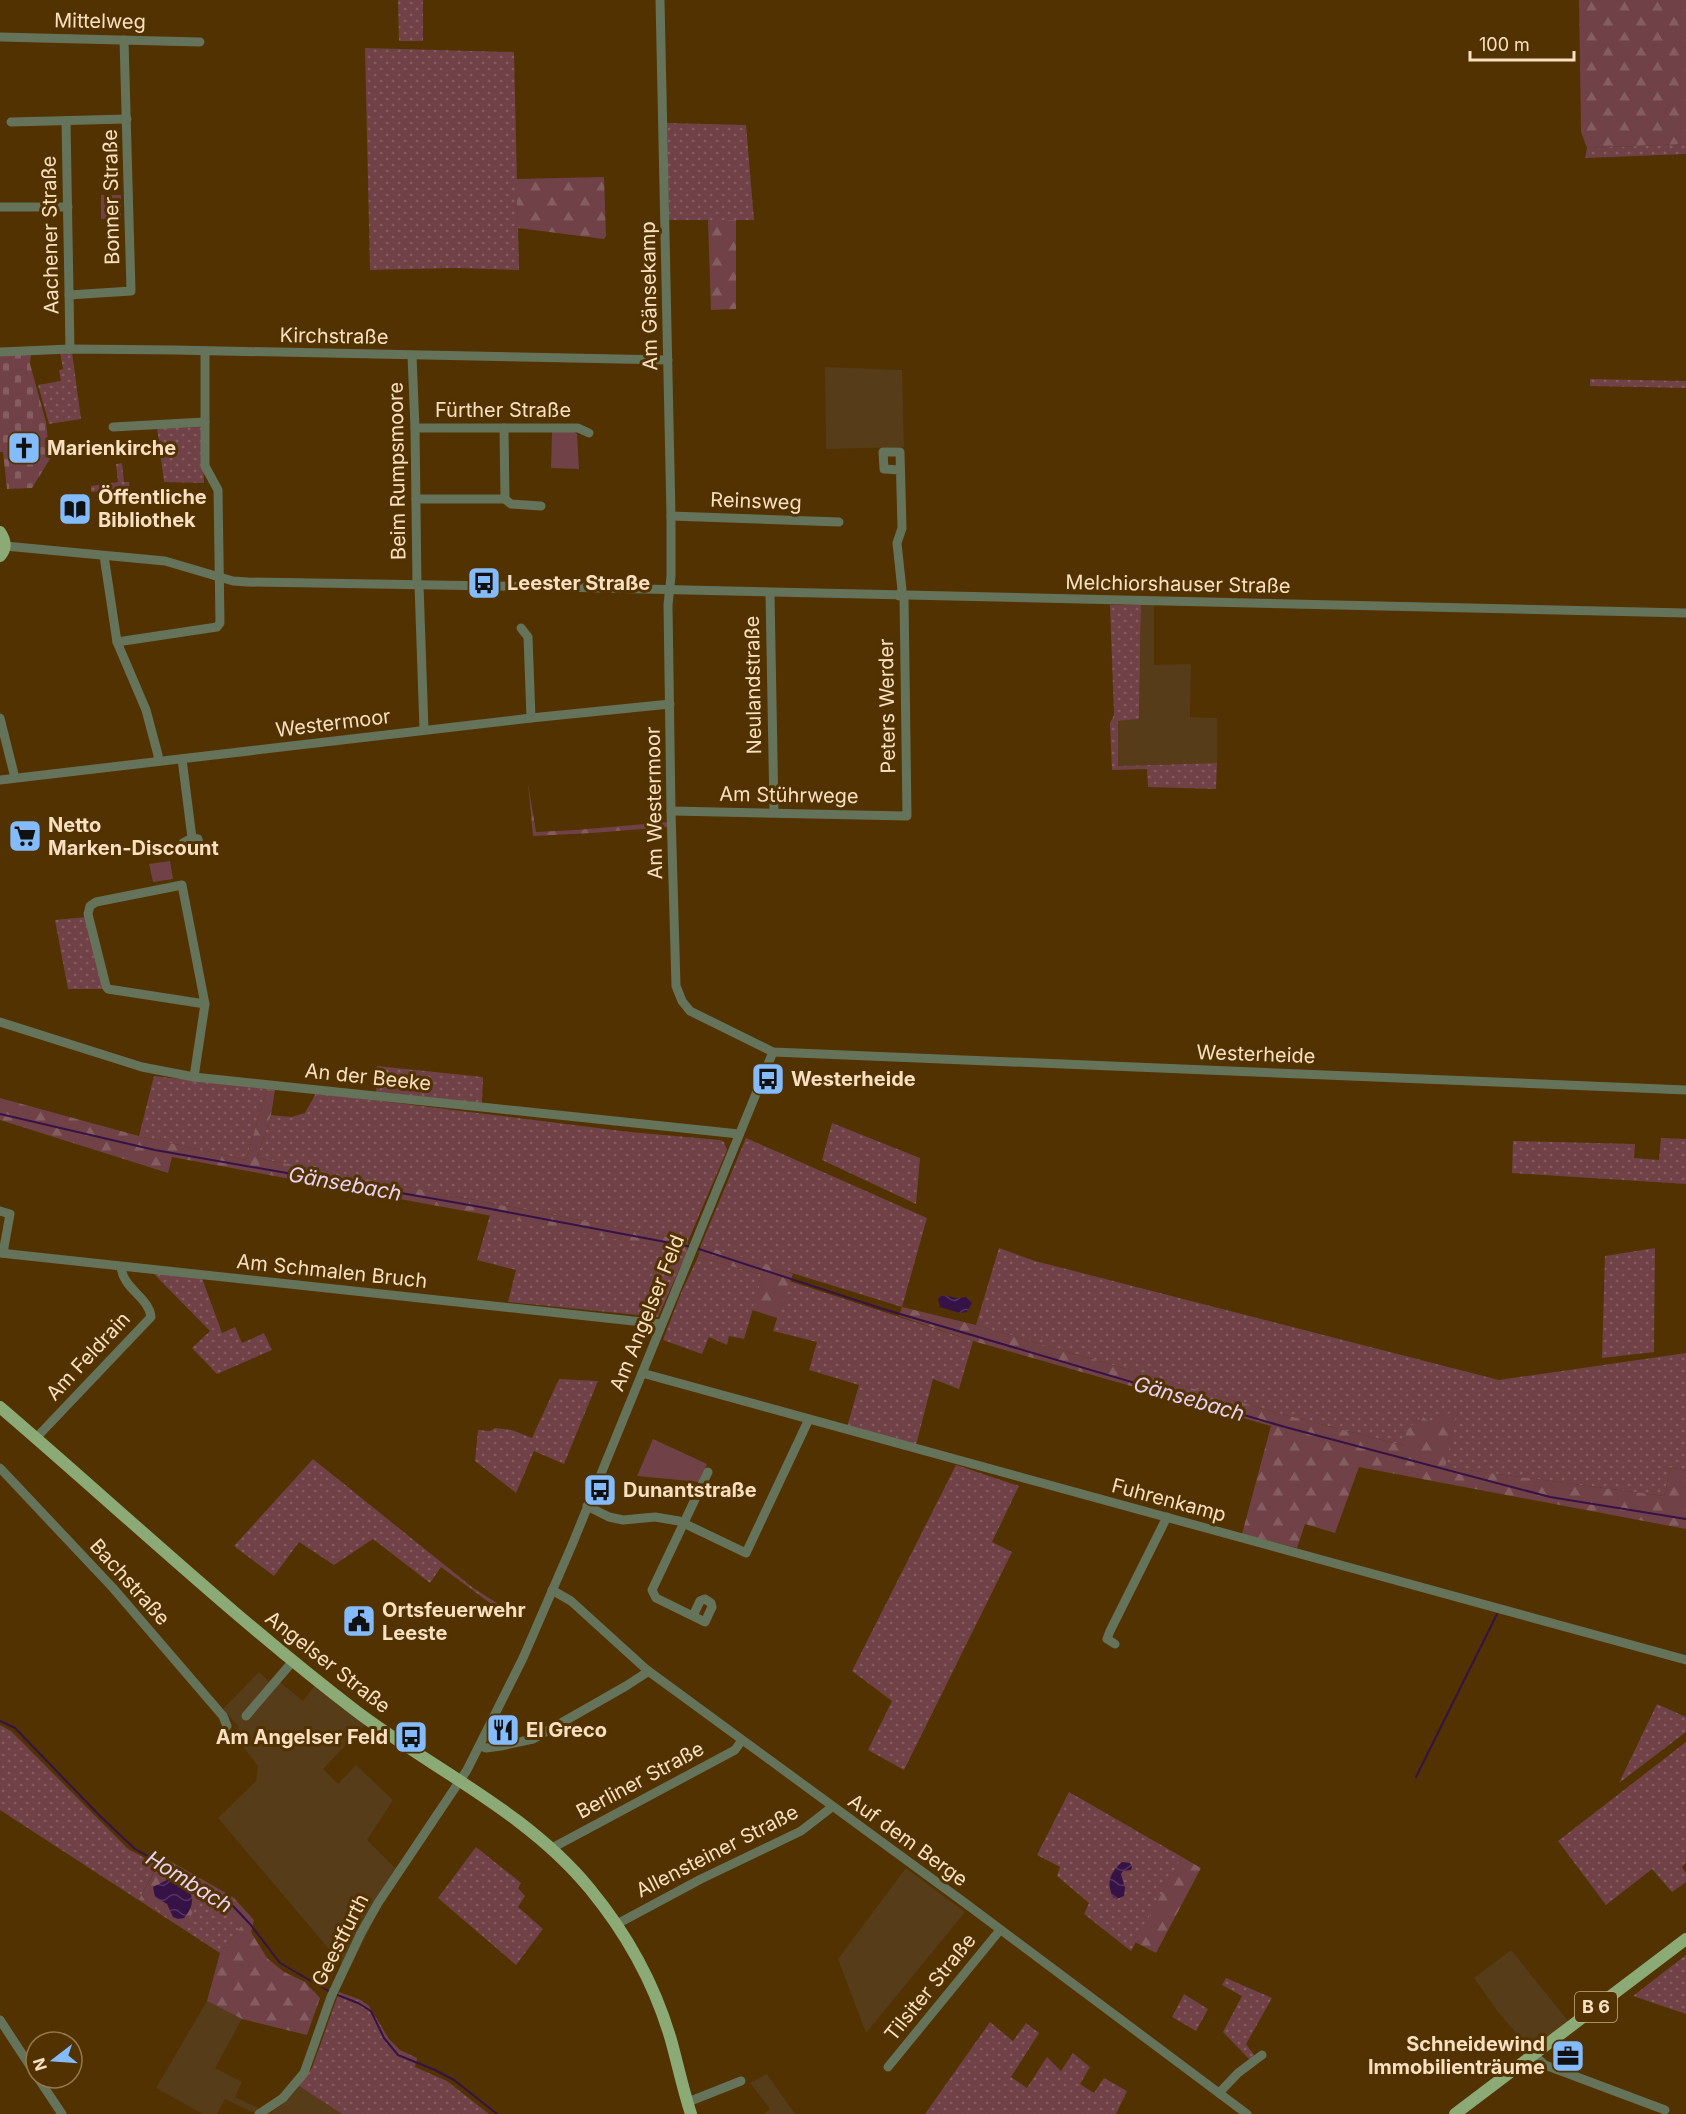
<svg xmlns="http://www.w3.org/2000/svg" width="1686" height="2114" font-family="Inter,sans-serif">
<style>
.built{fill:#563c18}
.grass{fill:url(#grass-dots)}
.forest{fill:url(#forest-firs)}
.cemetery{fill:url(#cemetery-stones)}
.park{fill:#704247}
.water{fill:url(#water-waves)}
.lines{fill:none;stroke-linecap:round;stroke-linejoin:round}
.stream{stroke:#361247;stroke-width:2}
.minor{stroke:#647359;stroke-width:9}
.major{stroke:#8baa76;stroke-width:12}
.labels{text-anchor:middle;stroke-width:6;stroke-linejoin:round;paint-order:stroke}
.shield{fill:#513200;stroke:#c7ac88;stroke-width:1.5}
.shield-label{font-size:18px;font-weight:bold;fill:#f9e0c3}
.street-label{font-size:20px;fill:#f9e0c3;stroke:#513200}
.poi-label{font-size:20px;font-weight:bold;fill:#f9e0c3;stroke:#513200;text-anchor:start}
.water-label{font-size:21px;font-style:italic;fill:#e8d2f5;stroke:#513200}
</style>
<defs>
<pattern id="grass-dots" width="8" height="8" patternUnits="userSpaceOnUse" patternTransform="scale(1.5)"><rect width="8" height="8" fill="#704247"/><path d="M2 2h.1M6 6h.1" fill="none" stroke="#855d60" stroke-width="1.8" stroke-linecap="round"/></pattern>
<pattern id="forest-firs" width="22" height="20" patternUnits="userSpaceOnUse" patternTransform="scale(1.5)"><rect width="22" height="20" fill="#704247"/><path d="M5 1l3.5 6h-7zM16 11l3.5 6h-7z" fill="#855d60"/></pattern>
<pattern id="cemetery-stones" width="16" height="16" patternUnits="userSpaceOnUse" patternTransform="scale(1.5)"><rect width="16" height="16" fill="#704247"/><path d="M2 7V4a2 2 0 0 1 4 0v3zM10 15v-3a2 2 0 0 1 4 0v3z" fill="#855d60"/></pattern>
<pattern id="water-waves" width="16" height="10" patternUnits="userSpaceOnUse" patternTransform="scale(1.5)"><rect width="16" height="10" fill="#361247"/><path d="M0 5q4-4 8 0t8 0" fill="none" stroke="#543460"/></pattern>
</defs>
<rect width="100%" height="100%" fill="#513200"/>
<g class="built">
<polygon points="825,367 902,370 904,447 826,449"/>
<polygon points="1141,605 1154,605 1154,665 1191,664 1190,717 1217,718 1217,763 1118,766 1118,721 1139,719"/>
<polygon points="259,1672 273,1685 277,1680 303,1701 315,1685 365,1725 323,1769 338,1784 356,1765 393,1800 367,1840 394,1867 405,1870 380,1908 350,1968 339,1961 218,1818 256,1781 258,1766 233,1734 239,1727 223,1709"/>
<polygon points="906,1868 965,1912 866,2033 838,1959"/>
<polygon points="1511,1950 1569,2022 1530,2049 1498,2012 1474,1978"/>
<polygon points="207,2001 242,2019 215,2068 242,2082 235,2097 260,2109 254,2113 225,2099 217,2114 203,2114 156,2088"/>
<polygon points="767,2074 795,2114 764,2114 770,2109 750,2083"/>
<polygon points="299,2086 342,2114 269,2114 288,2100"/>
</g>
<g class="grass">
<polygon points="398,0 423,0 423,41 399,41"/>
<polygon points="365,48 514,52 519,270 456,268 370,270"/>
<polygon points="667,123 746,125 754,220 669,220"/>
<polygon points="1686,144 1686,154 1585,158 1587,148"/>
<polygon points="60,352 72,352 81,419 49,424 38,385 61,381 59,370 63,369"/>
<polygon points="1590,379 1686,381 1686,388 1590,386"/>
<polygon points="202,427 204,483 164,482 157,428"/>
<polygon points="122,463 124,482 129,482 130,489 91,492 91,486 118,482 116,464"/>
<polygon points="1110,605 1141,605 1139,719 1118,721 1118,766 1217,763 1216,789 1148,787 1147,769 1112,770 1110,723 1114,715"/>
<polygon points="86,917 103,989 68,989 55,920"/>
<polygon points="377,1066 483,1077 482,1103 376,1093"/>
<polygon points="154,1076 267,1089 246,1160 139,1136"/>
<polygon points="316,1093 630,1132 720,1140 724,1142 727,1150 688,1241 257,1158 271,1115 291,1117 305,1113"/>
<polygon points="832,1123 920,1158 916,1204 822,1160"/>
<polygon points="746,1138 927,1218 902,1307 701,1245"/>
<polygon points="1661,1138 1686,1139 1686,1184 1512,1173 1513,1141 1635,1144 1634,1158 1659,1160"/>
<polygon points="490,1215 687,1252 658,1317 508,1302 516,1270 477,1260"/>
<polygon points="999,1248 1035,1261 1499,1380 1686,1353 1686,1471 1671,1467 1664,1496 1444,1467 1458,1411 1434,1426 1422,1417 1405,1446 1274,1412 976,1325"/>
<polygon points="1655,1248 1654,1352 1602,1358 1605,1256"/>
<polygon points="698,1257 763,1275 744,1339 729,1336 727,1345 709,1337 702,1354 663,1340 681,1293"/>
<polygon points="153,1273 202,1278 222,1333 235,1327 242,1343 264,1333 272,1350 217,1374 192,1348 210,1331"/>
<polygon points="789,1281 973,1341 959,1389 933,1379 916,1445 847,1427 859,1385 809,1370 817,1342 773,1331"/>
<polygon points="559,1379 598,1381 564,1464 534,1451 516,1493 475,1461 478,1430 490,1431 495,1428 512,1430 532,1438"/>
<polygon points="313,1459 472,1587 506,1609 501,1611 441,1567 430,1583 373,1539 334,1565 299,1542 274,1576 234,1546"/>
<polygon points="956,1465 1019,1486 992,1542 1012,1552 904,1770 868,1750 892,1701 852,1671"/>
<polygon points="1657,1704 1686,1717 1686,1732 1619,1783"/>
<polygon points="0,1725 11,1731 128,1849 158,1865 139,1899 203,1895 240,1920 243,1924 220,1953 0,1810"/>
<polygon points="1686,1742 1686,1863 1682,1867 1686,1873 1686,1882 1672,1892 1652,1869 1606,1905 1558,1841"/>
<polygon points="1069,1792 1182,1857 1131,1951 1084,1914 1089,1903 1057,1876 1060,1867 1037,1855"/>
<polygon points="476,1847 521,1883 518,1888 525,1896 518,1907 543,1929 516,1965 438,1898"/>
<polygon points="1686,1955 1686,2014 1633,1996"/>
<polygon points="1226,1978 1272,1998 1246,2044 1255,2056 1250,2060 1223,2032 1242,1996 1222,1985"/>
<polygon points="339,1992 361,2000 369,2006 389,2039 400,2050 417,2058 415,2067 447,2081 489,2114 342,2114 299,2086 312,2068"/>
<polygon points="1184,1994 1208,2009 1196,2031 1172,2017"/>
<polygon points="990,2022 1013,2041 1026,2023 1039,2033 1011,2077 1027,2088 1047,2057 1061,2071 1073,2053 1090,2067 1080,2084 1094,2093 1104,2078 1127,2091 1116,2114 925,2114"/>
</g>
<g class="forest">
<polygon points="1579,0 1686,0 1686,144 1587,148 1581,132"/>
<polygon points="604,177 606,236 604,239 518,228 516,179"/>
<polygon points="708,220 736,220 736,309 711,310"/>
<polygon points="528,783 536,832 576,830 668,822 667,827 592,833 533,836"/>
<polygon points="267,1089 275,1090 271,1115 257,1158 688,1241 687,1252 172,1157 168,1173 0,1120 0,1098 139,1136 246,1160"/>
<polygon points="701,1245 766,1264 793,1274 777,1318 752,1310 763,1275 698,1257"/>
<polygon points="902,1307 976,1325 1274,1412 1405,1446 1406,1431 1422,1416 1434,1426 1438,1418 1458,1410 1445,1467 1664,1496 1671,1467 1686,1471 1686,1529 1359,1467 1335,1533 1305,1524 1297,1548 1242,1534 1271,1426 973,1341 899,1316"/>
<polygon points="163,1857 233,1897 254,1920 251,1932 267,1958 284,1972 305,1982 320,1998 307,2035 242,2019 207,2001 220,1953 243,1924 228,1912 203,1896 185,1925 139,1899"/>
<polygon points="1182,1857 1201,1868 1156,1953 1135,1942"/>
</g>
<polygon class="cemetery" points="0,354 31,354 30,364 46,422 50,459 32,488 7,489 3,452 0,452"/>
<g class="park">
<rect x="101" y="195" width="20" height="24"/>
<polygon points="552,432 574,432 577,434 579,469 551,468"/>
<polygon points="170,861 173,879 153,882 149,864"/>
<polygon points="653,1439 707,1464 700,1482 637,1476"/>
</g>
<g class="water">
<polygon points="942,1295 957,1298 966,1297 972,1303 967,1312 960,1313 940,1307 938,1299"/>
<path d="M 1122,1862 L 1130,1863 L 1132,1867 L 1131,1870 L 1123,1871 L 1121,1874 L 1125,1888 L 1124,1896 L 1117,1899 L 1113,1897 C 1106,1882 1110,1873 1122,1862 Z"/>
<path d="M 167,1880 C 189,1883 201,1899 184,1918 L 178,1919 L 173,1917 L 167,1904 L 155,1897 L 153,1887 Z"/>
</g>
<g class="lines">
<g class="stream">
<polyline points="0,1114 155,1150 475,1206 692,1247"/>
<polyline points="699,1249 883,1309 1285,1427 1550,1497 1686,1519"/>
<polyline points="0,1721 15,1728 100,1816 135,1849 207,1889 232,1905 250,1924 280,1963 330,1992"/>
<polyline points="1416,1777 1497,1614"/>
<polyline points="335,1994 358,2003 371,2011 384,2038 398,2055 435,2070 454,2080 497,2114"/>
</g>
<g class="minor">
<polyline points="660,0 671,516 671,576 668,605 671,811 676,986 682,1001 690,1011 773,1052 1686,1090"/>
<polyline points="0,37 200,42"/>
<polyline points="66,121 70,349"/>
<polyline points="11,122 127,119"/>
<polyline points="0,207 68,207"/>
<polyline points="69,295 131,291 124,40"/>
<polyline points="0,352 70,349 175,350 668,360"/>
<polyline points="412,356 415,428 417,585"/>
<polyline points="113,427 205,422"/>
<polyline points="415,428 578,428 589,433"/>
<polyline points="416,499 505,499 504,428"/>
<polyline points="505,499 511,504 541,506"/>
<polyline points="671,516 839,522"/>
<polyline points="5,546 165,561 233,581 248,582 557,587 1686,613"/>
<polyline points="104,556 117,642 146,710 158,755 158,761"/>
<polyline points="419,585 424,730"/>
<polyline points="770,593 774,812"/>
<polyline points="899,596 902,590 897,543 902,528 900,452 883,452 884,469 900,470"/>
<polyline points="521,628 528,637 531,718"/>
<polyline points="117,642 217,627 220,623 218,490 205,466 205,351"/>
<polyline points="0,718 15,778"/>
<polyline points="182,759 192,838 183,843 185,849 188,851 200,847 198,839 192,838"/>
<polyline points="0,780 531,718 670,704"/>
<polyline points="671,811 907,816 904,596"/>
<polyline points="0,1022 142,1067 194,1077 739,1134"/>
<polyline points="194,1077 205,1004 182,885 96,902 90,906 88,914 106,986 108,989 205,1004"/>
<polyline points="0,1211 10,1214 3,1253"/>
<polyline points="0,1253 661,1324"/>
<polyline points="642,1373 1686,1660"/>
<path d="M 36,1438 L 151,1317 C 149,1297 123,1289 121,1267"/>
<polyline points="0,1468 113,1588 223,1716 227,1726"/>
<polyline points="587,1506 609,1517 623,1520 655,1517 679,1521 746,1553 809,1419"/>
<polyline points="552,1590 571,1601 647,1670 965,1903 1247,2114"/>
<polyline points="693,1616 700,1601 705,1599 711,1603 712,1607 705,1622 656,1598 652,1590 708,1472"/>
<polyline points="1115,1644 1107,1639 1110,1631 1167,1517"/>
<polyline points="246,1716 293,1661"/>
<polyline points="480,1746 486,1748 501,1746 533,1739 626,1686 646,1673 647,1670"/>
<polyline points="552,1848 735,1750 742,1740"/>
<polyline points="617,1924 701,1879 801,1831 832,1807"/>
<polyline points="0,2020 36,2075"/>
<polyline points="1534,2055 1545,2065 1665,2110"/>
<polyline points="888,2067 1000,1930"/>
<polyline points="38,2078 62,2114"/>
<polyline points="1219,2093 1238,2073 1262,2055"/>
<polyline points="688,2102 741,2081"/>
<polyline points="259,2114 283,2098 304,2073 331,1997 361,1933 378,1903 467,1770 523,1658 572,1545 773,1052"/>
</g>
<g class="major">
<path d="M 0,532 C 6,541 7,548 0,556"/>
<path d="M 0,1407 C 118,1508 232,1616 356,1711 C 434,1770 527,1812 590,1889 C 627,1934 655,1985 671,2040 C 678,2065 683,2090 691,2114"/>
<polyline points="1455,2114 1686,1939"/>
</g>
</g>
<defs>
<g id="church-square" transform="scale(1.725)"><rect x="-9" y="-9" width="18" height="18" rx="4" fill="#84bbfb" stroke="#513200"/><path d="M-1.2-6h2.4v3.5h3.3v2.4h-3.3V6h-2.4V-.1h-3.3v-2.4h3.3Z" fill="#111"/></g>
<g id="library-square" transform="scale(1.725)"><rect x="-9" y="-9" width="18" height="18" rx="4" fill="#84bbfb" stroke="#513200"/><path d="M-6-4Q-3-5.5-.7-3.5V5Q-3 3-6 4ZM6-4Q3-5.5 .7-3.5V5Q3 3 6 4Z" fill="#111"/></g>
<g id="bus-square" transform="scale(1.725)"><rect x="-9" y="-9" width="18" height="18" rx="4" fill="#84bbfb" stroke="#513200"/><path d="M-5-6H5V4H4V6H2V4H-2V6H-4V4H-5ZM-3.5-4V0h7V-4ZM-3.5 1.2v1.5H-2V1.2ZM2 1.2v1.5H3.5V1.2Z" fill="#111"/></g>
<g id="supermarket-square" transform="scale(1.725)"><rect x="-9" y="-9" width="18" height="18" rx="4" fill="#84bbfb" stroke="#513200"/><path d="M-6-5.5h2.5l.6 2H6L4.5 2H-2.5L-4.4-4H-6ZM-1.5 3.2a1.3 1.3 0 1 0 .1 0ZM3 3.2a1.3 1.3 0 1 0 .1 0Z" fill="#111"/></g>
<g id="civic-square" transform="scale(1.725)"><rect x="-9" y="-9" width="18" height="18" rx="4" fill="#84bbfb" stroke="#513200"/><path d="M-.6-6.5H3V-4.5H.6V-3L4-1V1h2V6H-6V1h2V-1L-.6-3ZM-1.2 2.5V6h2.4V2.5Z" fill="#111"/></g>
<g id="restaurant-square" transform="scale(1.725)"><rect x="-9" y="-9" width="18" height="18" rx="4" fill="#84bbfb" stroke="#513200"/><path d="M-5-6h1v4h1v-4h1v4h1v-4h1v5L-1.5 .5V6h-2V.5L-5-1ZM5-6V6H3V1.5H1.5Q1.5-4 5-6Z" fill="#111"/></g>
<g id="office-square" transform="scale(1.725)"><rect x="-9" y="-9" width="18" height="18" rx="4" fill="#84bbfb" stroke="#513200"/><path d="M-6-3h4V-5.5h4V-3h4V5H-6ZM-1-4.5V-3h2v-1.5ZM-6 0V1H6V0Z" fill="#111"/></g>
</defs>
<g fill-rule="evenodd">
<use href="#church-square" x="24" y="448"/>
<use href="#library-square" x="75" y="509"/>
<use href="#bus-square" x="484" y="583"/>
<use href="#supermarket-square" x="25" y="836"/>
<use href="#bus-square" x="768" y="1079"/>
<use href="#bus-square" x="600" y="1490"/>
<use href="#civic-square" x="359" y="1621"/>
<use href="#restaurant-square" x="503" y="1730"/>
<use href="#bus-square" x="411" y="1737"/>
<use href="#office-square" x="1568" y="2056"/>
</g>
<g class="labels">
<rect class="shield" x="1575" y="1992" width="42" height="30" rx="4.5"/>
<g class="shield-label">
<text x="1596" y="2013">B 6</text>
</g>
<g class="street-label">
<text transform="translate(100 21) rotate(1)" y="7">Mittelweg</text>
<text transform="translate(111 197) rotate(-91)" y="7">Bonner Straße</text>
<text transform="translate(50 235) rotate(-91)" y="7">Aachener Straße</text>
<text transform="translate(649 296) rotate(-91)" y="7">Am Gänsekamp</text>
<text transform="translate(334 336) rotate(1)" y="7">Kirchstraße</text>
<text x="503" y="417">Fürther Straße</text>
<text transform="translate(397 471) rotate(-91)" y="7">Beim Rumpsmoore</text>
<text transform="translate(756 501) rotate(2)" y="7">Reinsweg</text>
<text transform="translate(1178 584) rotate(1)" y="7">Melchiorshauser Straße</text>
<text transform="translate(753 685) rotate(-91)" y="7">Neulandstraße</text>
<text transform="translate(887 706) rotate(-91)" y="7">Peters Werder</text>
<text transform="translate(333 723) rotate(-7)" y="7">Westermoor</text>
<text transform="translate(789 795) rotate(1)" y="7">Am Stührwege</text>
<text transform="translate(654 803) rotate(-91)" y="7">Am Westermoor</text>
<text transform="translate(1256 1054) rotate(2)" y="7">Westerheide</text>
<text transform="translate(368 1077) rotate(6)" y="7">An der Beeke</text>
<text transform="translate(332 1271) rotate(6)" y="7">Am Schmalen Bruch</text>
<text transform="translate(647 1313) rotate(-68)" y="7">Am Angelser Feld</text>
<text transform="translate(88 1356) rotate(-47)" y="7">Am Feldrain</text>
<text transform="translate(1169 1500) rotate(15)" y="7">Fuhrenkamp</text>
<text transform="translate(130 1582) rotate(48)" y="7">Bachstraße</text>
<text transform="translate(328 1662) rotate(38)" y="7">Angelser Straße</text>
<text transform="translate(640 1780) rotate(-28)" y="7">Berliner Straße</text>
<text transform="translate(908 1840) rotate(36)" y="7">Auf dem Berge</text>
<text transform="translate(717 1851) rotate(-27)" y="7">Allensteiner Straße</text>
<text transform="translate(340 1940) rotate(-63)" y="7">Geestfurth</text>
<text transform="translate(930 1987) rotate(-51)" y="7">Tilsiter Straße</text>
</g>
<g class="poi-label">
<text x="47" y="455">Marienkirche</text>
<text x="98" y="504">Öffentliche<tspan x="98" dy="23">Bibliothek</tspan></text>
<text x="507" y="590">Leester Straße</text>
<text x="48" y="832">Netto<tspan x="48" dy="23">Marken-Discount</tspan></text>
<text x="791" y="1086">Westerheide</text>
<text x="623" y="1497">Dunantstraße</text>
<text x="382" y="1617">Ortsfeuerwehr<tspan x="382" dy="23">Leeste</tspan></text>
<text x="526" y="1737">El Greco</text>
<text x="388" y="1744" text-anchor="end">Am Angelser Feld</text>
<text x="1545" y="2051" text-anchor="end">Schneidewind<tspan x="1545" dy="23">Immobilienträume</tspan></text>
</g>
<g class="water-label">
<text transform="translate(345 1184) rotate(10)" y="7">Gänsebach</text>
<text transform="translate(1189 1399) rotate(16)" y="7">Gänsebach</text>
<text transform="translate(189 1882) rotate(32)" y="7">Hombach</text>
</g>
</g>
<g transform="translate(54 2060) rotate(253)"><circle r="28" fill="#513200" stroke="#94784e" stroke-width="1.5"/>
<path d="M0-4.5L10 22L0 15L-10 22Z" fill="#84bbfb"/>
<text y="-9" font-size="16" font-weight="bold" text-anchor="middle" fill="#f9e0c3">N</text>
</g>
<path d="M1470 51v9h104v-9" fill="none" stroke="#f9e0c3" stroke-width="3"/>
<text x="1479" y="51" font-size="18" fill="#f9e0c3" stroke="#513200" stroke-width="4.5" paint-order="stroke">100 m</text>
</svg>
